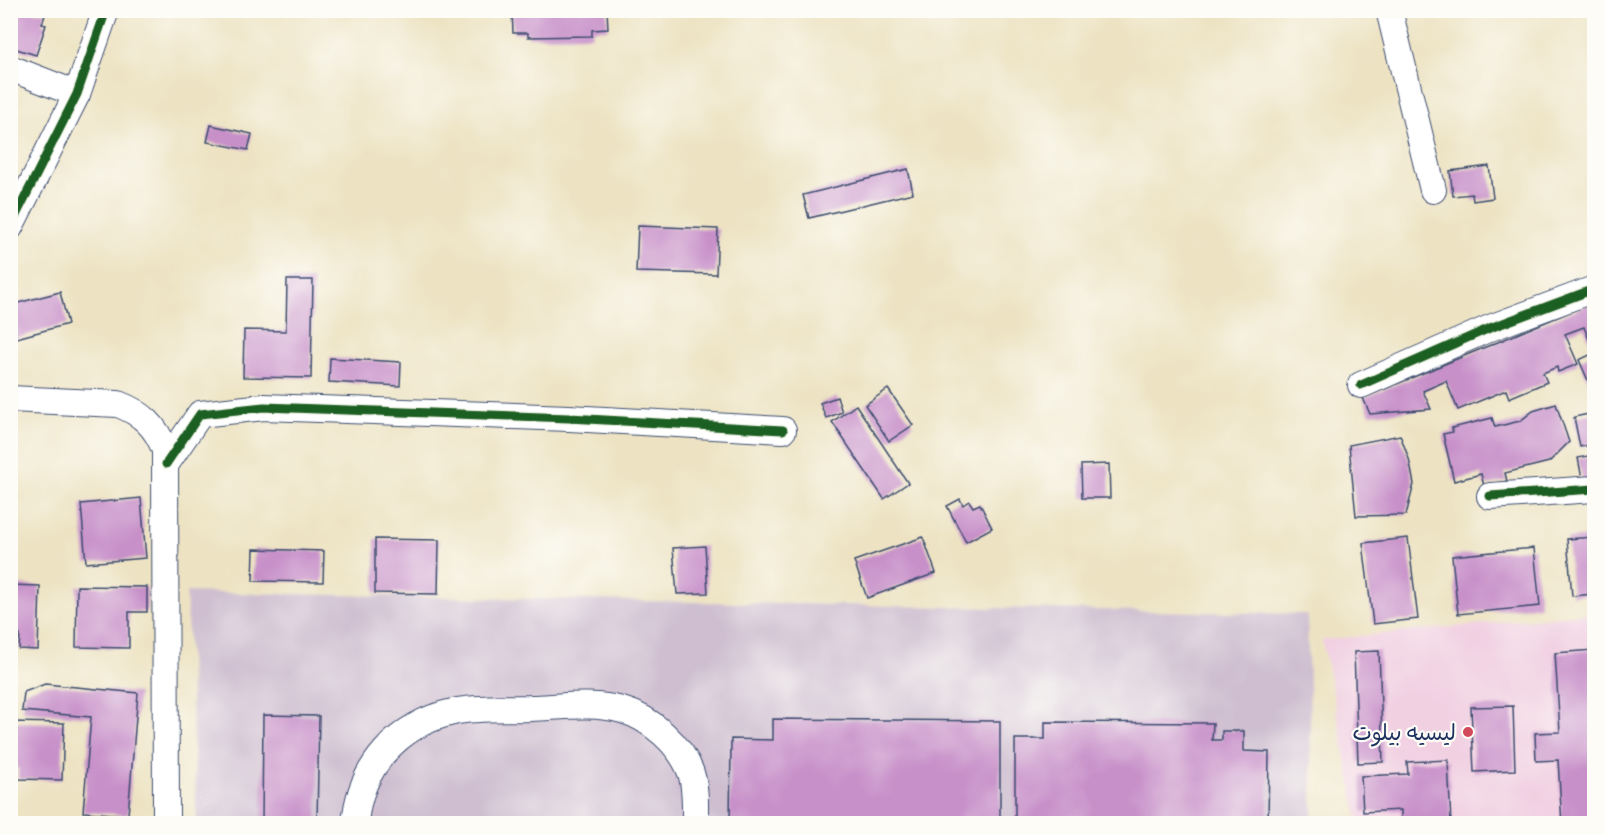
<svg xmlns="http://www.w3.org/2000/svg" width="1605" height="834" font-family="'Gochi Hand','Playpen Sans Arabic',sans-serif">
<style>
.built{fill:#f1d0e2}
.industrial{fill:#cebed0}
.building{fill:#c790c9}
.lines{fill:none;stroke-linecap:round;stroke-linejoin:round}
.minor-casing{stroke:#3a4a6d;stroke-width:28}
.minor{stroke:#fff;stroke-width:26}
.cycleway-casing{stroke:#fdfcf7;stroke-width:13}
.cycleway{stroke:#1b5e20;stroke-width:9}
.poi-dot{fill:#d1495b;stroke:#fdfcf7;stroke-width:2}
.labels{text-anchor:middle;stroke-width:4.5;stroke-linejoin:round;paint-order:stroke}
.poi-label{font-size:22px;fill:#1b2f5e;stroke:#fdfcf7;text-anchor:end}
</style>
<rect width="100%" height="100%" fill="#fdfcf7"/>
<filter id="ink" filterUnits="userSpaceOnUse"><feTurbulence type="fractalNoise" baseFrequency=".0167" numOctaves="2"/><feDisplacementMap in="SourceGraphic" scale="12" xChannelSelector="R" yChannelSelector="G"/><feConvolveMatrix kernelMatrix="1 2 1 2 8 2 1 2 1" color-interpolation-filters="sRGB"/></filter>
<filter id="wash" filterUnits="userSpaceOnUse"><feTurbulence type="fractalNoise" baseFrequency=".008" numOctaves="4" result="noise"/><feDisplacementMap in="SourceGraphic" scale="24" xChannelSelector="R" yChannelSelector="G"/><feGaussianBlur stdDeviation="1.35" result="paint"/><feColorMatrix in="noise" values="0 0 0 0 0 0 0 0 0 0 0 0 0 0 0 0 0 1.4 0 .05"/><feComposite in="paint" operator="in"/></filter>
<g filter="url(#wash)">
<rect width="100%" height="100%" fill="#ede3c3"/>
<polygon class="built" points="1594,613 1594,823 1359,823 1322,640"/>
<polygon class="industrial" points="186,592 1307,614 1313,823 197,823"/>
<g id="blocks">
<g class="building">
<polygon points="10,10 46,12 42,24 46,25 36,55 10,47"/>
<polygon points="512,10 607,10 608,29 592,30 592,36 528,37 528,33 513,33"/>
<polygon points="211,125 252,134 248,150 207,142"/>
<polygon points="1489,166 1493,198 1473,201 1472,194 1453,196 1450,171"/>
<polygon points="908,169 913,193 809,218 803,195"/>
<polygon points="638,226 718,229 716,274 636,272"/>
<polygon points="287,280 313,280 311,378 243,377 244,330 286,331"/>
<polygon points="60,292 68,324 13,339 10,330 10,305"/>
<polygon points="1594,302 1594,352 1584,327 1565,334 1578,364 1558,372 1557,367 1543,373 1547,382 1509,398 1506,390 1458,410 1446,381 1423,391 1431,409 1370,414 1363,398"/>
<polygon points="1594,353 1594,386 1591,387 1579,360"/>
<polygon points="330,358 401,362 400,386 329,382"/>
<polygon points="888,389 913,425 889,441 865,405"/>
<polygon points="837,397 842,412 826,418 820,403"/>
<polygon points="1556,404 1569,442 1549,462 1505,473 1507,481 1484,486 1481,474 1454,481 1443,434 1453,432 1452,428 1492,418 1495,427 1520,421 1533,411"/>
<polygon points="856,405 908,483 884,499 832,422"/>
<polygon points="1594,413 1594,482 1583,484 1578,458 1593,455 1591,445 1580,447 1574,417"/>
<polygon points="1400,435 1409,459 1414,484 1406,515 1356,516 1349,445"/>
<polygon points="1109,464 1110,498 1082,498 1081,465"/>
<polygon points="141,498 146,558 86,563 81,504"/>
<polygon points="960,499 963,505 969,501 973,507 980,504 992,528 966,542 947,506"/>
<polygon points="923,537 936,573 867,598 854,561"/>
<polygon points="1594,537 1594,594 1572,596 1567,539"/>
<polygon points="1408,538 1418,619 1373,624 1363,543"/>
<polygon points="375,539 439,540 438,594 375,593"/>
<polygon points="705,546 708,593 677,594 673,548"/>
<polygon points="1534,548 1540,606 1458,614 1452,556"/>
<polygon points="254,549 324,551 323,582 253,581"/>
<polygon points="10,585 40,586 38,650 19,649 20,635 10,634"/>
<polygon points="77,586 147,587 147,612 129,612 129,648 76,647"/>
<polygon points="1594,650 1594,824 1562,824 1558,760 1536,761 1535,733 1560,732 1555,653"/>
<polygon points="1379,651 1383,762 1358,763 1354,652"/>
<polygon points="45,684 138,693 128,815 83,812 91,717 22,711 24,692"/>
<polygon points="1513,706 1515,770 1474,772 1471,707"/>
<polygon points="263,715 319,716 317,824 262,824"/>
<polygon points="773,719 1000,721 1000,824 730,824 731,739 773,740"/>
<polygon points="10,722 64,723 62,780 18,779 18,768 10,768"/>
<polygon points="1045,722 1213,723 1212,740 1222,740 1222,731 1244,731 1244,751 1269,752 1268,824 1015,824 1015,739 1045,739"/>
<polygon points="1448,760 1451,824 1401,824 1401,810 1363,812 1361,776 1408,774 1407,762"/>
</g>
</g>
</g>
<g filter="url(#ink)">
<use href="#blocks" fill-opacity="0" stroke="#3a4a6d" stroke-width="1.5"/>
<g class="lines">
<g class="minor-casing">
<g id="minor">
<polyline points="1389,10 1433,190"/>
<polyline points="10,68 77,94"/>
<polyline points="10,227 77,94 106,10"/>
<polyline points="1361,385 1490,328 1594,289"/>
<path d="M 10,399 L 118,404 C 142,413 156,426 165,450 L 166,824"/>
<polyline points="166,464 200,414 264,407 569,418 783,430"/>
<polyline points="1490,496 1594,489"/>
<path d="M 355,824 C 359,768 398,724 453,712 C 475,707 508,709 531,708 C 561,707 593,702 622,710 C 651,718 681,745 691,773 C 696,788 695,808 695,824"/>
</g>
</g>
<use href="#minor" class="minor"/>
<g class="cycleway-casing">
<g id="cycleway">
<polyline points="10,227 77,94 106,10"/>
<polyline points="1361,385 1490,328 1594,289"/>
<polyline points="166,464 200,414 264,407 569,418 783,430"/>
<polyline points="1490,496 1594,489"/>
</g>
</g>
<use href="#cycleway" class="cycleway"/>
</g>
</g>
<circle class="poi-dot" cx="1468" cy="732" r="6"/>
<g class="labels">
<g class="poi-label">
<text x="1456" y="740">ليسيه بيلوت</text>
</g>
</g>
<rect width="1605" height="834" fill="none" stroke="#fdfcf7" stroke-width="36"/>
</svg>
